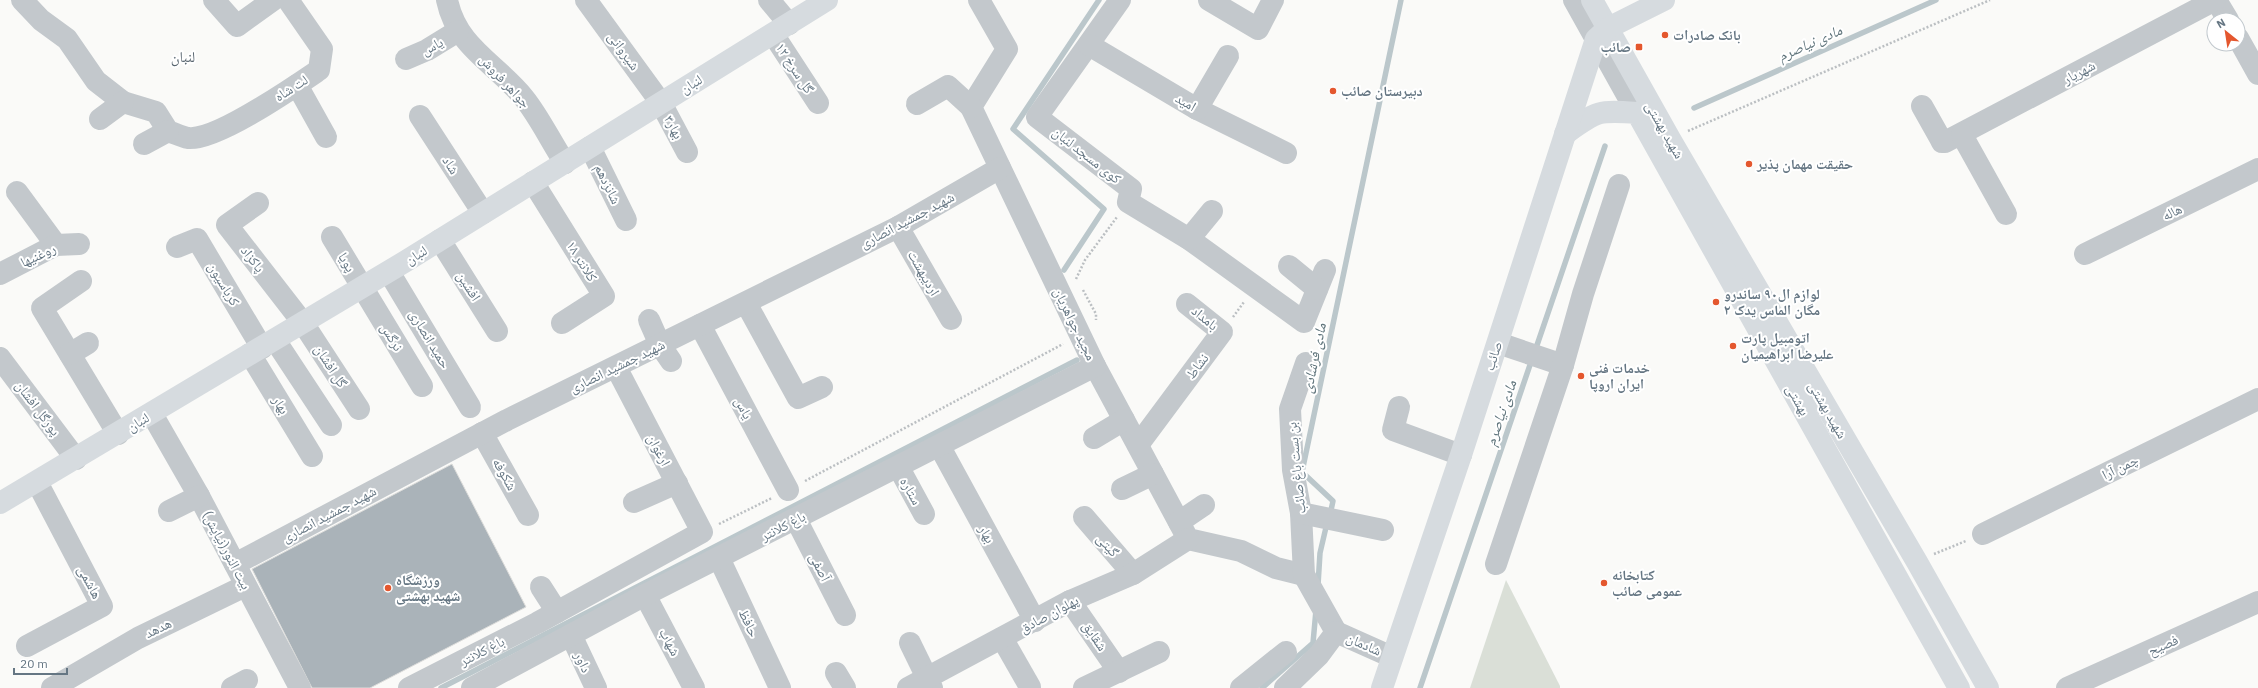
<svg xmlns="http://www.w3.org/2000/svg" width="2258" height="688" font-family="'IBM Plex Sans','Noto Naskh Arabic',sans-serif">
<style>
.green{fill:#dadfd7}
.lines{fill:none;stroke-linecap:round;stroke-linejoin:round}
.stream{stroke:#bbc7cb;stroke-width:5.5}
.building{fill:#aab3b9;stroke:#dcdcda}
.path{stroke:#bbbfc2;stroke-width:2.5;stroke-dasharray:2 2;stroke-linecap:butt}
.minor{stroke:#c3c8cc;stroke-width:22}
.major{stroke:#d6dbdf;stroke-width:22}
.poi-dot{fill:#e4572e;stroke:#fff;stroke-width:1.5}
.labels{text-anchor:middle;stroke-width:4;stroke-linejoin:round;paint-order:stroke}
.poi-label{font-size:14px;font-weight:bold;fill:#657683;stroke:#fff;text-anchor:start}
.street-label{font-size:14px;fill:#657683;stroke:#fff}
.water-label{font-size:15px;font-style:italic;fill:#60757c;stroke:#fff}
.neighbourhood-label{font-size:15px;fill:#57646e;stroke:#fff}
</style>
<rect width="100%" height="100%" fill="#fafaf8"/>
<polygon class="green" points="1506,580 1560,686 1560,688 1470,688"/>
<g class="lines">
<g class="stream">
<polyline points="1694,108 1936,0"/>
<polyline points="1064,270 1104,209 1013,129 1099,0"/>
<polyline points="1535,351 1605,146"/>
<polyline points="1330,515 1333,501 1302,472 1401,0"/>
<polyline points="1318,585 1320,553 1327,523"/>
<polyline points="441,688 1077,360"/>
<polyline points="1262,688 1313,643 1316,610"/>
<polyline points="1420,688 1532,359"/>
</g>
</g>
<polygon class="building" points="452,464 526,607 370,688 312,688 252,569"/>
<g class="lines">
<g class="path">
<polyline points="1688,131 1990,0"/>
<polyline points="1076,279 1085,260 1117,217"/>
<polyline points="1083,290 1096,314 1096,320"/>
<polyline points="1233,317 1244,302"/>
<polyline points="805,481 1063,344"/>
<polyline points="719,524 772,498"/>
<polyline points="1934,554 1966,541"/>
</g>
<g class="minor">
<path d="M 22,0 L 41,20 L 67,39 L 96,81 L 123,102 L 156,112 L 168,131 C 174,133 182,137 188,138 C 216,141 294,87 319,70 L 322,49 L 288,0"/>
<polyline points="214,0 237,26 273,0"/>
<path d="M 447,0 C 457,48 496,63 524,98 C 540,118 551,142 565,163"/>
<polyline points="586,0 661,103 687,152"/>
<polyline points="769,0 789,24"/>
<polyline points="979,0 1007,49 971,107 1095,366 1188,539 1241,551 1276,568 1304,575"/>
<polyline points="1120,0 1037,117 1131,189 1128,202 1189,239 1304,322 1325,270"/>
<polyline points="1209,0 1258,29 1273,0"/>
<polyline points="1574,0 1637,113"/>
<polyline points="2216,0 2228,20"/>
<polyline points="773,34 818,103"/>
<polyline points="2238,38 2258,74"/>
<polyline points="1089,45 1197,109 1286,153"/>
<polyline points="406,59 427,50 458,31"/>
<polyline points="297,85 326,137"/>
<polyline points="917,104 948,86 971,107"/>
<polyline points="1922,106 1940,138 1942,142 1945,142 2215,0"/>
<polyline points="1197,109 1228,56"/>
<polyline points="420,116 483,213"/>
<polyline points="100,119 123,102"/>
<polyline points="1962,135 2006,214"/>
<polyline points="144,144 168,131"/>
<polyline points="590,147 626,220"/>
<polyline points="533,182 604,296 562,323"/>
<polyline points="17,192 56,245"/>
<polyline points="258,203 227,225 303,323 359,409"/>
<polyline points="898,227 951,319"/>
<polyline points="332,237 422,386"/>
<polyline points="1189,239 1212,211"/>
<polyline points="440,240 497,331"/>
<polyline points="177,247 197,239 262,348"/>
<polyline points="2085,254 2258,169"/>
<polyline points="1289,266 1317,289"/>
<polyline points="389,272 470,407"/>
<polyline points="0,274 56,245 79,244"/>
<polyline points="81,281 42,308 118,434"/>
<polyline points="746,303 798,398 822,387"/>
<polyline points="649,320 660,345 671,361"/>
<polyline points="700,325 788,490"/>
<polyline points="275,340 331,425"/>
<polyline points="1498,343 1563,365"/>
<polyline points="70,354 88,343"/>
<polyline points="250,354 312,456"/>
<polyline points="0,358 76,459"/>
<polyline points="1306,363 1290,409 1293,470 1301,513 1304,575 1336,632"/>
<polyline points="1399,407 1393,430 1461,455"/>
<polyline points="152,414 199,496 300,688"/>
<polyline points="482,433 528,515"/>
<polyline points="1094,438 1124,420"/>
<polyline points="1138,445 1222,332 1187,304"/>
<polyline points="940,447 1035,621"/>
<polyline points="899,468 924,514"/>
<polyline points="1122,489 1153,474"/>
<polyline points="634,502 677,483"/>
<polyline points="169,511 199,496"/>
<polyline points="1301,513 1383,530"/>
<polyline points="1084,517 1133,574"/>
<polyline points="796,519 845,615"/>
<polyline points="1179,522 1204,505"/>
<polyline points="1983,534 2258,399"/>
<polyline points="719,558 780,688"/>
<polyline points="235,564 507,420 898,227 1000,168"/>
<polyline points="1496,564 1563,365 1583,294 1619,185"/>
<polyline points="541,587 557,612"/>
<polyline points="645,595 694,688"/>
<polyline points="1070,601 1119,672"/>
<polyline points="1336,632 1392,657"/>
<polyline points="571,635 596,688"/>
<polyline points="1002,638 1030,687"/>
<polyline points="910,643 932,688"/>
<polyline points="27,646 102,606 37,482"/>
<polyline points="836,673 845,688"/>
<polyline points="52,688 138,638 245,586"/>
<polyline points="232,688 247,680"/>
<polyline points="409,688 537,623 702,532 616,367"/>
<polyline points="472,688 645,595 1095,366"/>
<polyline points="908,688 1070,601 1133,574 1188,539"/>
<polyline points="1084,688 1159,652"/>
<polyline points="1241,688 1286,652"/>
<polyline points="1285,688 1319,655 1336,632"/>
<polyline points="2067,688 2258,602"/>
</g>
<g class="major">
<polyline points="1592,0 1670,139 1917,562 1988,688"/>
<path d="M 1565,134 C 1597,111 1597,110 1637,113 L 1959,688"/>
<polyline points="0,503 406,261 827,0"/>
<polyline points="1382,688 1461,455 1596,39 1608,28 1664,0"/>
</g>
</g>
<g class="poi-dot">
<circle cx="1665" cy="35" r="4"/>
<rect x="1635" y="43" width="8" height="8" rx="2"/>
<circle cx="1333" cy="91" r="4"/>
<circle cx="1749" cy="164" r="4"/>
<circle cx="1716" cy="302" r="4"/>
<circle cx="1733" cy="346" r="4"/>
<circle cx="1581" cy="376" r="4"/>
<circle cx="1604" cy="583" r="4"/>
<circle cx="388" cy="588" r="4"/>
</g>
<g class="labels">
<g class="poi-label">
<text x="1673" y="40">بانک صادرات</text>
<text x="1631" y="52" text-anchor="end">صائب</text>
<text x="1341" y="96">دبیرستان صائب</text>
<text x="1757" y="169">حقیقت مهمان پذیر</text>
<text x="1724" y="299">لوازم ال۹۰ ساندرو<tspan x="1724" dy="16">مگان الماس یدک ۲</tspan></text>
<text x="1741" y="343">اتومبیل پارت<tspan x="1741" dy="16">علیرضا ابراهیمیان</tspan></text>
<text x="1589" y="373">خدمات فنی<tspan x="1589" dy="16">ایران اروپا</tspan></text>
<text x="1612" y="580">کتابخانه<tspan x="1612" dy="16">عمومی صائب</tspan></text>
<text x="396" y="585">ورزشگاه<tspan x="396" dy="16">شهید بهشتی</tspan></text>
</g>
<g class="street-label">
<text transform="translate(432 46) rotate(-28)" y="5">یاس</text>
<text transform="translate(624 51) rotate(54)" y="5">شیروانی</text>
<text transform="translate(795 68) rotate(57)" y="5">گل سرخ ۱۲</text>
<text transform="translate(2079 72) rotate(-28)" y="5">شهریار</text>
<text transform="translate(505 81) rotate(47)" y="5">جواهر فروش</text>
<text transform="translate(691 84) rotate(-32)" y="5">لنبان</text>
<text transform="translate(291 88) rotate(-33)" y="5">لت شاه</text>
<text transform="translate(1186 102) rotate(30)" y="5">امید</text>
<text transform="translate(674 127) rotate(62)" y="5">بهار۳</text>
<text transform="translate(1665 130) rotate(60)" y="5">شهید بهشتی</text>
<text transform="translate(1087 155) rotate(38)" y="5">کوی مسجد لنبان</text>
<text transform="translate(451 165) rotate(57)" y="5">شاد</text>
<text transform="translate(608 184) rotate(64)" y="5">شانزدهم</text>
<text transform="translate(2172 212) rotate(-26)" y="5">هاله</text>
<text transform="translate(907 220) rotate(-28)" y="5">شهید جمشید انصاری</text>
<text transform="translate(38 255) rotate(-25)" y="5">روغنیها</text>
<text transform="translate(416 255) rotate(-32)" y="5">لنبان</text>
<text transform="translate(253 259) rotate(52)" y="5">پاکزاد</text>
<text transform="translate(582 261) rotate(58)" y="5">کلانتر ۱۸</text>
<text transform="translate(347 262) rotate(60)" y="5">پویا</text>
<text transform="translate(924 273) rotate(60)" y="5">اردیبهشت</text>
<text transform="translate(224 284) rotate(59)" y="5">کرباسیون</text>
<text transform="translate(469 286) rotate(58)" y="5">افشین</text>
<text transform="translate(1205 318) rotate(39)" y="5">بامداد</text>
<text transform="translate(1075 324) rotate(64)" y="5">مجید جواهریان</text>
<text transform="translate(392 337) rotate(58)" y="5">نرگس</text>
<text transform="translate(430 339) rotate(59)" y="5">حمید انصاری</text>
<text transform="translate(1493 356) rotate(-72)" y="5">صائب</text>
<text transform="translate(331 366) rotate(57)" y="5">گل افشان</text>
<text transform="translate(617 366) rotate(-26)" y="5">شهید جمشید انصاری</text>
<text transform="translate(1197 366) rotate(-53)" y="5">نشاط</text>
<text transform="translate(1798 400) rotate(61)" y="5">بهشتی</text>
<text transform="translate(281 405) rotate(59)" y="5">بهار</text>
<text transform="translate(38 408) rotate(53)" y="5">پورگل افشان</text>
<text transform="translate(744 408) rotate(62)" y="5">یاس</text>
<text transform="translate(1828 410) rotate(60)" y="5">شهید بهشتی</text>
<text transform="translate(138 422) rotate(-31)" y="5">لنبان</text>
<text transform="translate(659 450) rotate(62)" y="5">ارغوان</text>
<text transform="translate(2120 467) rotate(-26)" y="5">چمن آرا</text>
<text transform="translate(1296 468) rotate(-96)" y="5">بن بست باغ صائب</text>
<text transform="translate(505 474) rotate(61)" y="5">شکوفه</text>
<text transform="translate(911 491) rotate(61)" y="5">ستاره</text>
<text transform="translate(329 514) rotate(-28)" y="5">شهید جمشید انصاری</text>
<text transform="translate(783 526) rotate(-27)" y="5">باغ کلانتر</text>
<text transform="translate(987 534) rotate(61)" y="5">بهار</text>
<text transform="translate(1108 545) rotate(49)" y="5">گیتی</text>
<text transform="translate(227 550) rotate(62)" y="5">بیت النور(نیایش)</text>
<text transform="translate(820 567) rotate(63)" y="5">آصفی</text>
<text transform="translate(90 582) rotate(62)" y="5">هاشمی</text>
<text transform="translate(1049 614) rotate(-28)" y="5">پهلوان صادق</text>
<text transform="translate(749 623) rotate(65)" y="5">حافظ</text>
<text transform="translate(158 628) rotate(-26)" y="5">هدهد</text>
<text transform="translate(1095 636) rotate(55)" y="5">شقایق</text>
<text transform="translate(670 642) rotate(62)" y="5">شهاب</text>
<text transform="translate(1364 644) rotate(24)" y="5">شادمان</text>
<text transform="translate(2163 645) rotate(-24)" y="5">فصیح</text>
<text transform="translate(482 651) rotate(-27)" y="5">باغ کلانتر</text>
<text transform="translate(583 662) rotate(64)" y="5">داور</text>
</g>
<g class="water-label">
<text transform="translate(1810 43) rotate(-24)" y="5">مادی نیاصرم</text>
<text transform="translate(1314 358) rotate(-78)" y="5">مادی فرشادی</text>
<text transform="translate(1501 413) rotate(-71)" y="5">مادی نیاصرم</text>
</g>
<g class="neighbourhood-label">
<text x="183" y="62">لنبان</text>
</g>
</g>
<g transform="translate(2226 32) rotate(330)"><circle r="19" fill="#ffffff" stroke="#c1c8cd"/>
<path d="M0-3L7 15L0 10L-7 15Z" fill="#e4572e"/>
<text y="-6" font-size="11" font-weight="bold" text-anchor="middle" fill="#657683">N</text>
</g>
<path d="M14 668v6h53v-6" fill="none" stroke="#657683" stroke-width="2"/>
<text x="20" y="668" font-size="12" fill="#657683" stroke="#ffffff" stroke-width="3" paint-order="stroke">20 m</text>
</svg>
